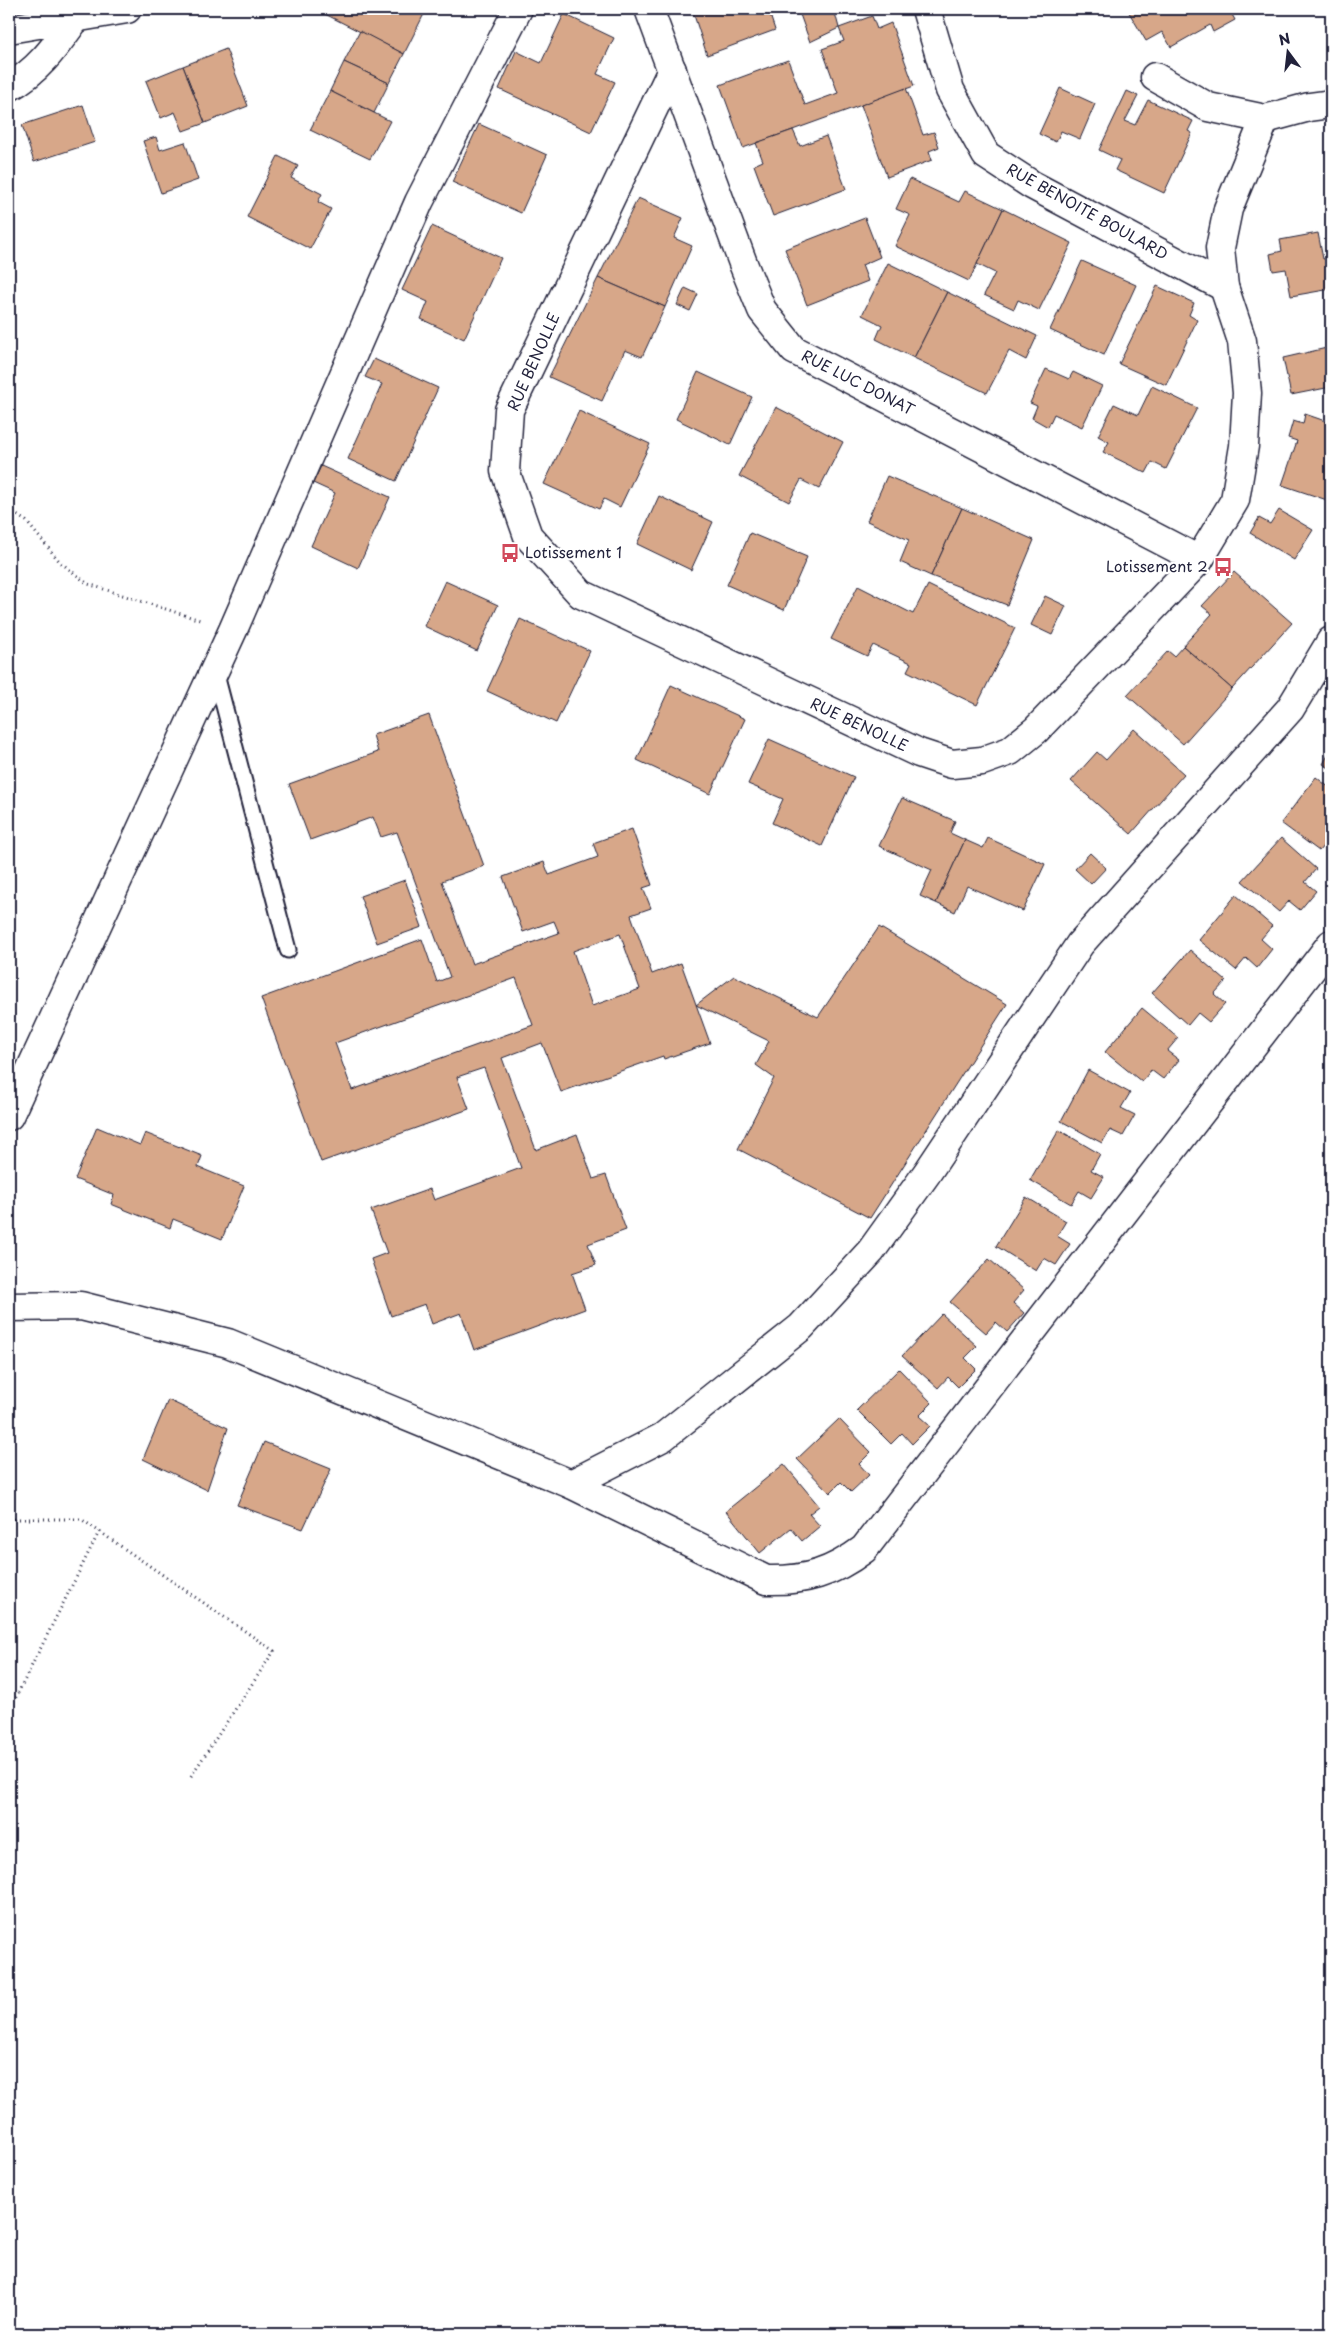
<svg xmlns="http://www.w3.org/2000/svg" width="1340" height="2343" font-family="'Playpen Sans',sans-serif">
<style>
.building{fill:#d7a789;stroke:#22223b;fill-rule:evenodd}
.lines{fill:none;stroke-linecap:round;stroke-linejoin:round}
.service-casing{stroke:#22223b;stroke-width:19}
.minor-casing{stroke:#22223b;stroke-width:31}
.path{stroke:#22223b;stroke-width:3;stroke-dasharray:1 4;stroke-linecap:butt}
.service{stroke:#fff;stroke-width:15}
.minor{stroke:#fff;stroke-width:28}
.labels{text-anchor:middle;stroke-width:4.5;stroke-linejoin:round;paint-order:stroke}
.street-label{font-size:15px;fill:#22223b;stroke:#fff}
.poi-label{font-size:15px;fill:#22223b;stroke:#fff;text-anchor:start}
</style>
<rect width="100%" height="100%" fill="#fff"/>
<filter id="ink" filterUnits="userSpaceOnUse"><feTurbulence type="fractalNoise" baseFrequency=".02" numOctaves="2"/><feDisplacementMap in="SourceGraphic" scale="10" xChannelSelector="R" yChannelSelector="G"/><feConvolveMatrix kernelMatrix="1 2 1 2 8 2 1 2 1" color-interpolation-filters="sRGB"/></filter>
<g filter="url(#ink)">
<g class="building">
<polygon points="328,9 366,9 371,11 372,9 418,9 425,12 404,54 325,14"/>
<polygon points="692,9 768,9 775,30 707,55"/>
<polygon points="798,9 834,9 839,28 810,42"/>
<polygon points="1127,9 1229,9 1235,20 1213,32 1210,25 1171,47 1162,32 1146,41"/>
<polygon points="564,14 614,38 597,74 615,82 591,132 499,89 516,51 541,63"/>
<polygon points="872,16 877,29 891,23 914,86 743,148 720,85 788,60 805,105 838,93 822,49 844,41 839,28"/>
<polygon points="360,31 404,54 389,83 344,62"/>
<polygon points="226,49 248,106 205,123 183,66"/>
<polygon points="344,62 389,83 374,113 330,91"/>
<polygon points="183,66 205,123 183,131 175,112 161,118 146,81"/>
<polygon points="906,88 923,135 934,132 939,147 929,151 932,160 887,177 861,105"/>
<polygon points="1060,88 1095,104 1080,139 1061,131 1056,142 1039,134"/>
<polygon points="330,91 390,121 370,159 310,130"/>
<polygon points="1127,91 1138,96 1125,121 1135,125 1148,100 1193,121 1188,131 1192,133 1164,193 1115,170 1120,160 1099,150"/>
<polygon points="83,105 95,142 34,162 22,125"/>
<polygon points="479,124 547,155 521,213 452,182"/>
<polygon points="793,130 800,146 826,136 846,189 773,216 754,165 763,161 756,143"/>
<polygon points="156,137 160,150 185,142 198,180 161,193 143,141"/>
<polygon points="278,156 298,166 291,178 322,194 318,202 331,209 310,249 247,217"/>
<polygon points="910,179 959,202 965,191 1003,209 969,281 895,246 910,215 896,209"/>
<polygon points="638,198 683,218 674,238 692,246 665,307 598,278"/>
<polygon points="1003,209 1072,243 1039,310 1018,300 1014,309 984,295 995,273 977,264"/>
<polygon points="865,218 880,257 862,265 868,281 807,305 785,249"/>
<polygon points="432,226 501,258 464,339 421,319 428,302 402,290"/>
<polygon points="1318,233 1323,259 1331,257 1331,289 1291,296 1286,269 1273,271 1270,254 1282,251 1280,240"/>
<polygon points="1082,261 1136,285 1104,355 1050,330"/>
<polygon points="888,263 947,292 914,358 876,339 882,325 862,315"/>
<polygon points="598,278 665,307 642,357 625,350 602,401 549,377"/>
<polygon points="1157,286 1194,303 1189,315 1197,320 1166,385 1119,364"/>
<polygon points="685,288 698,294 690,311 677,305"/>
<polygon points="947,292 1037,336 1026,360 1009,351 987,393 914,358"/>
<polygon points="1331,347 1331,387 1291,395 1283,358"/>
<polygon points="374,359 438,388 396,481 348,459 382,384 365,377"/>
<polygon points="1046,369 1069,379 1073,372 1102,386 1082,427 1054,414 1048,427 1032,418 1037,406 1030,403"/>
<polygon points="698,372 752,397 730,445 676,419"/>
<polygon points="1152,386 1197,408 1166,469 1152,462 1146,473 1103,452 1109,442 1098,436 1114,404 1138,415"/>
<polygon points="776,407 843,442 819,489 801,480 789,502 739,476"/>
<polygon points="579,411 650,444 620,507 604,499 599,509 544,484"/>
<polygon points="1305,414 1331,423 1331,489 1327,500 1282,485 1297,441 1288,438 1293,421 1303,424"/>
<polygon points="321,466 390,497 358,568 311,546 335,493 313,483"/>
<polygon points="887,476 962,508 931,576 900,562 909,540 867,521"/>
<polygon points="659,496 713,522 691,570 637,544"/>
<polygon points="962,508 1034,540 1007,605 931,576"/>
<polygon points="1279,510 1313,530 1294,560 1250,533 1259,518 1270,524"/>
<polygon points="750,533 807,557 784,610 727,585"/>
<polygon points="1234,572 1292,623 1232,689 1183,646 1212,614 1202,606"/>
<polygon points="445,581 498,605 477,651 424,626"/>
<polygon points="928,585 1015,628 977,705 907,671 911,663 873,645 867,656 831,639 858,586 913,614"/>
<polygon points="1045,596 1066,606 1052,635 1031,625"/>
<polygon points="520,619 590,651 556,723 487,691"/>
<polygon points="1183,646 1232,689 1183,744 1127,695 1168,651 1174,656"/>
<polygon points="671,685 745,719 710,794 637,760"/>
<path d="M 429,715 L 484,866 L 442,881 L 472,964 L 559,933 L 554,921 L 523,932 L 503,877 L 544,862 L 549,875 L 598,857 L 593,843 L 632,829 L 652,885 L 643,888 L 651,908 L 631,915 L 652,974 L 681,963 L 710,1043 L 664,1059 L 663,1056 L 561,1092 L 542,1043 L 502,1058 L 536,1150 L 577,1134 L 593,1179 L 606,1175 L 626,1230 L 588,1244 L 596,1265 L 572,1273 L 585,1309 L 474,1350 L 461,1313 L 432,1324 L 425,1304 L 391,1316 L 371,1259 L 387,1253 L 371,1210 L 430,1189 L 434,1200 L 521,1168 L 484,1068 L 457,1077 L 469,1109 L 321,1162 L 261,998 L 422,939 L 437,982 L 450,977 L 397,832 L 381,837 L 373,817 L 310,840 L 289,784 L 378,752 L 373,735 ZM 620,934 L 640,989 L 592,1006 L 573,951 ZM 516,978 L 533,1025 L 352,1090 L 335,1043 Z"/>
<polygon points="1134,729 1184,774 1131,834 1071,781 1097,752 1106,760"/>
<polygon points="769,739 854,777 822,846 772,823 783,799 748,784"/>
<polygon points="1331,750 1331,769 1323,764"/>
<polygon points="1316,777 1331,789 1331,841 1329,839 1319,851 1281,823"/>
<polygon points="902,798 955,821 950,833 965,840 936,903 920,896 932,870 879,846"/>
<polygon points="988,838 1045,864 1023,911 967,886 955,912 936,903 965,840 983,848"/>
<polygon points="1281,838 1316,869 1305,882 1316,891 1300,910 1289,901 1279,912 1242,881"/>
<polygon points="1090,853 1106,868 1091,884 1075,869"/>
<polygon points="405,880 422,927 377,943 360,896"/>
<polygon points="1236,895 1272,926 1261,939 1272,949 1257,968 1246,958 1236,970 1199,940"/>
<polygon points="879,927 1007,1004 870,1218 738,1149 774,1078 756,1065 769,1041 696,1005 734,976 818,1017"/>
<polygon points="1190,950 1226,981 1214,994 1225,1004 1209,1022 1198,1013 1188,1025 1152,993"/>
<polygon points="1142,1008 1178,1038 1167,1051 1179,1060 1163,1079 1151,1070 1142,1082 1105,1052"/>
<polygon points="1088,1070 1130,1093 1121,1108 1135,1115 1123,1136 1110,1130 1102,1143 1061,1121"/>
<polygon points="97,1127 140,1145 145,1133 202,1156 198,1167 244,1186 222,1239 173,1219 170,1228 111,1204 114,1195 75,1179"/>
<polygon points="1059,1130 1100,1154 1091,1170 1104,1177 1091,1198 1079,1191 1071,1204 1030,1180"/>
<polygon points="1026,1197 1066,1221 1057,1236 1070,1244 1056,1265 1044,1258 1036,1271 996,1246"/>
<polygon points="989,1259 1024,1290 1013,1303 1024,1313 1007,1332 996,1322 986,1333 950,1302"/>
<polygon points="942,1314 977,1346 965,1358 976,1369 958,1387 948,1377 938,1388 902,1356"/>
<polygon points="899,1369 932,1403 919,1416 930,1426 912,1444 902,1433 891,1444 857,1410"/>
<polygon points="168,1400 228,1428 207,1490 143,1459"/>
<polygon points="839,1419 871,1452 859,1464 869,1475 851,1492 841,1482 830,1493 797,1459"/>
<polygon points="264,1442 331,1469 303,1529 237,1505"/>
<polygon points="784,1464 819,1506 809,1514 820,1526 802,1541 791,1528 760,1553 726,1511"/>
</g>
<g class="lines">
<g class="service-casing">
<polyline id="service" points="215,671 288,950"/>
</g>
<g class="minor-casing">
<g id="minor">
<polyline points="649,9 744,266 762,310 794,350 1199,560"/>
<polyline points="926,9 950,90 986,155 1032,185 1224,287"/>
<polyline points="9,29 127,9"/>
<polyline points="672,70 509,410 505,471 528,536 581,594 919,753 952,764 982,761 1010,751 1036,730 1199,560 1235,500 1244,446 1247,393 1242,341 1224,287 1220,248 1228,209 1265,119"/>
<polyline points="1155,77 1208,107 1265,119 1309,107 1331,104"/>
<path d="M 9,87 C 39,71 57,44 76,18"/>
<polyline points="9,1116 233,630 419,202 518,9"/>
<path d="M 9,1307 L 81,1306 L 228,1343 L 571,1484 L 766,1580 C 806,1581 832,1573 864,1549 L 1331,944"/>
<polyline points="571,1484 663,1437 801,1327 871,1251 927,1173 1080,944 1290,709 1331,641"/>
</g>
</g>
<g class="path">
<polyline points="9,510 26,521 60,562 88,584 200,620"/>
<polyline points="9,1519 81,1519 274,1651 189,1779"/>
<polyline points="9,1711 99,1532"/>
</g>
<use href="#service" class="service"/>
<use href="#minor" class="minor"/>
</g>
</g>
<defs>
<g id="bus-bare" transform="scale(1.5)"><path d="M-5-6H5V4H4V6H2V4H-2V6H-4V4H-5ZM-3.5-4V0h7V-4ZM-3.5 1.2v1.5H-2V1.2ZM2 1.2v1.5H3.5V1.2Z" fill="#d1495b" stroke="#fff" stroke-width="2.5" paint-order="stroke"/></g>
</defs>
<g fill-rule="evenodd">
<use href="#bus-bare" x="510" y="553"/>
<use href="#bus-bare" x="1223" y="567"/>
</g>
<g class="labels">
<g class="street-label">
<text transform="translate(1087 212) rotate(29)" y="5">RUE BENOITE BOULARD</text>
<text transform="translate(534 362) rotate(-66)" y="5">RUE BENOLLE</text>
<text transform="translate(858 383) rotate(27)" y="5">RUE LUC DONAT</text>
<text transform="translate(859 725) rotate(25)" y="5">RUE BENOLLE</text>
</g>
<g class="poi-label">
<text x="525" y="558">Lotissement 1</text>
<text x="1208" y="572" text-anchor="end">Lotissement 2</text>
</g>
</g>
<rect width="1340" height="2343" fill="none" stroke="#fff" stroke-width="30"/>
<rect x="15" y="15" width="1310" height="2313" fill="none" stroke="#22223b" stroke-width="2" filter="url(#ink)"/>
<g transform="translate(1288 52) rotate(345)" stroke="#ffffff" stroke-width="4" paint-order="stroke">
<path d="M0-4L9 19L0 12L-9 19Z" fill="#22223b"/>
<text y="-8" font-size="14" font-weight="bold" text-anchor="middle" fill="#22223b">N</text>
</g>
</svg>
